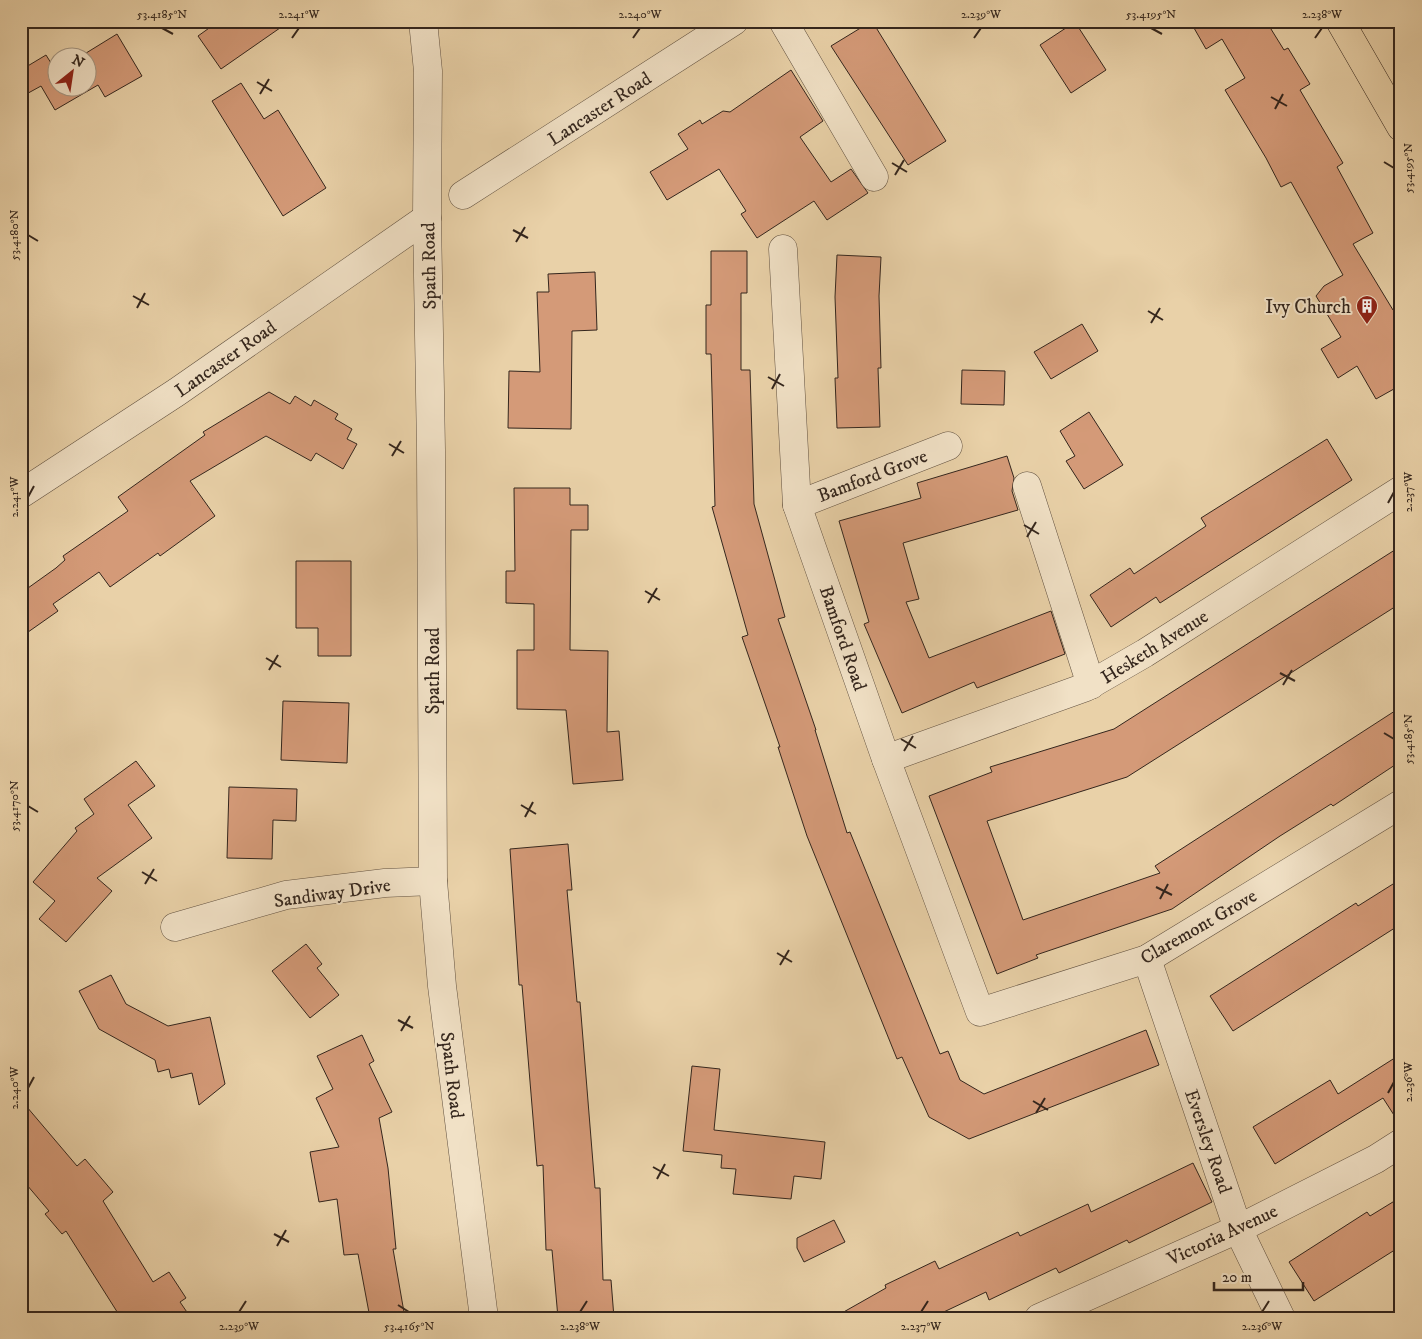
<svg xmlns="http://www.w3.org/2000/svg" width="1422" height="1339" font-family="'IM FELL DW Pica',serif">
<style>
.building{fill:#d49a78;stroke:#34261d}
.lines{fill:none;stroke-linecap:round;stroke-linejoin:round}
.minor-casing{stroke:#615140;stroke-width:29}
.major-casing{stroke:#34261d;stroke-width:29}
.minor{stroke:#f1e1c6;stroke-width:28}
.major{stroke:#e9d1a8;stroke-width:28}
.ticks{fill:none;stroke:#34261d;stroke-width:2}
.labels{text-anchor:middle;stroke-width:4;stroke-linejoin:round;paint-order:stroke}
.street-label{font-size:19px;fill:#34261d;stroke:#f1e1c6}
.poi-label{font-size:19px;fill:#34261d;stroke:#f1e1c6;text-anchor:end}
.neatline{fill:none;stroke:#34261d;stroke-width:2}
.ticks-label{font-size:12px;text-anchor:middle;fill:#34261d}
</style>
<rect width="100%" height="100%" fill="#e9d1a8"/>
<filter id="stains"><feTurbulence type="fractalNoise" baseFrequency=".004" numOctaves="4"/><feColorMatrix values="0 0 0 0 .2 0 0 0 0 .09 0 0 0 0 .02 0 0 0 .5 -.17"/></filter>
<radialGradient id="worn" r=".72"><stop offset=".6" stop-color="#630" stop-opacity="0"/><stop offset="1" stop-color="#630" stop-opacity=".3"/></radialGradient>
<g class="building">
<polygon points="219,21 290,21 221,69 198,36"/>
<polygon points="872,21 946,141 908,165 831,46"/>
<polygon points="1190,21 1266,21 1284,50 1288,48 1310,84 1300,90 1343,163 1337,167 1373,233 1353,244 1393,310 1401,306 1401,385 1376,399 1357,366 1338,378 1321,349 1341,337 1316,296 1324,286 1343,275 1291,182 1281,187 1266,158 1225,90 1245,78 1222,39 1206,49"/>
<polygon points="1075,22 1106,70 1071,93 1040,45"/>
<polygon points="117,34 142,76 105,97 98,85 55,110 41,86 21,97 21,70 46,55 56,71 58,70 58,88 88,88 88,58 78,58"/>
<polygon points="791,70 823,121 800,137 831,182 851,169 868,193 827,220 814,201 757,238 741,214 746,211 719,169 667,200 650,172 688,149 678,134 700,120 702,124 723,111 730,112"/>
<polygon points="241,83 264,119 278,110 326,188 283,216 212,101"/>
<polygon points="711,251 747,251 747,293 741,293 741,370 750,370 754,504 785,617 778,619 816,730 815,730 847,833 850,832 940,1054 948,1051 960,1080 984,1094 1146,1030 1159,1065 969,1139 929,1117 902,1057 897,1059 807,836 778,747 780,747 742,637 748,635 712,507 715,506 711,354 706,354 706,305 711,305"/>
<polygon points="837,255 881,257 879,296 881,368 878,368 880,427 837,428 835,378 838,378 835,297"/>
<polygon points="595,272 597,330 572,331 571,429 508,428 509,371 540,372 537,292 549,292 548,274"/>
<polygon points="1082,324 1098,351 1051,379 1034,352"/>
<polygon points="962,370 1005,371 1004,405 961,404"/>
<polygon points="269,392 290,404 295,396 311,406 314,400 338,414 335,419 352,429 347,439 357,444 343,469 316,453 311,461 266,436 190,481 215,516 160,556 158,553 110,587 99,572 53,604 58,611 21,637 21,593 56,568 65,560 63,556 128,511 118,497 205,435 203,432"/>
<polygon points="1089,412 1123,465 1084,489 1066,461 1075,456 1060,431"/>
<polygon points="1327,439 1352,480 1160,603 1156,597 1111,627 1090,595 1130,568 1134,574 1206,526 1201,518"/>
<polygon points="1007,456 1014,478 1012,491 1018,510 903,543 919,599 906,602 929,658 1051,611 1065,654 977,688 974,682 902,713 864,624 869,622 839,521 921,498 917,483"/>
<polygon points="514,488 570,488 570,505 588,505 588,530 571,530 570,650 608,651 607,732 619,731 623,780 573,784 566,710 517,709 517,650 534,650 534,604 506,603 506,571 515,571"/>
<polygon points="1401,546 1401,603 1127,777 987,821 1023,920 1160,873 1155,866 1401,707 1401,761 1333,806 1331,804 1280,836 1172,909 1036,955 1038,958 997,974 929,796 992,772 990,767 1114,729"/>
<polygon points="296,561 351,561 351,656 318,656 318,628 296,628"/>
<polygon points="283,701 349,703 347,763 281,760"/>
<polygon points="136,761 155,786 128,805 152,838 97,878 112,891 66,942 39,919 55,901 33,882 77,831 75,828 94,814 84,799"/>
<polygon points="229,787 297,789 296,821 273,820 272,859 227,858"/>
<polygon points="568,844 572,890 567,890 577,1002 580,1002 595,1188 600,1188 603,1280 611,1280 614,1318 558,1318 552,1250 546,1250 543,1165 537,1166 522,985 519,985 510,849"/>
<polygon points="1401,879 1401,924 1233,1031 1210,996 1356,903 1358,906"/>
<polygon points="306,944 322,964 317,968 339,995 310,1018 272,971"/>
<polygon points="111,975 126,1004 168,1026 210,1017 225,1084 199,1105 192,1073 171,1078 169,1069 158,1072 155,1060 99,1029 79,991"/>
<polygon points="362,1035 374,1061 369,1064 392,1112 379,1118 388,1168 396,1249 393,1249 405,1318 370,1318 358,1254 344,1255 337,1199 319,1202 310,1152 339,1147 316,1098 333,1089 317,1056"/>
<polygon points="1401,1054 1401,1126 1383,1098 1275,1164 1253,1127 1330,1080 1338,1094"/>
<polygon points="692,1066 720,1069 714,1130 825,1142 821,1179 794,1176 791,1199 733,1194 736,1169 721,1168 722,1155 683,1151"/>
<polygon points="21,1100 77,1166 85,1159 113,1192 103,1201 153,1282 169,1272 186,1298 180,1302 191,1318 121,1318 66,1231 62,1234 45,1214 49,1211 21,1178"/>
<polygon points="1193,1163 1212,1202 1129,1243 1127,1240 1059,1273 1056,1268 989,1300 986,1292 931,1318 833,1318 886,1288 885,1285 935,1261 939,1269 1018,1232 1020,1236 1088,1204 1091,1212"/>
<polygon points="1401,1197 1401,1246 1314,1301 1289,1262 1367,1212 1370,1216"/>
<polygon points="834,1220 845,1242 804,1262 797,1248 797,1238"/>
</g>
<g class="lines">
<g class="minor-casing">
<g id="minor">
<polyline points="423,21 428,71 427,218 431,450 433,881 442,986 484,1318"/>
<polyline points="783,21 874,177"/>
<polyline points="463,195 734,21"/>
<polyline points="783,249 797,505 886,759 980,1012 1147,959 1401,804"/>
<polyline points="1027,486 1091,685"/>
<polyline points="21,494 177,392 427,218"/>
<polyline points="797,505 948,446"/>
<polyline points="886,759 1086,687 1145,653 1401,490"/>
<polyline points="175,927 286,895 385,883 433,881"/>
<polyline points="1147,959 1238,1229 1281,1318"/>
<polyline points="1039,1318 1238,1229 1376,1159 1401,1143"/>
</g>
</g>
<g class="major-casing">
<polyline id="major" points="1340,21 1401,127"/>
</g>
<use href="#minor" class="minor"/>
<use href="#major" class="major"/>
</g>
<path class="ticks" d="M 162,28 L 173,34M 1151,28 L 1162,34M 292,38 L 299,28M 633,38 L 640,28M 974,38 L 981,28M 1315,38 L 1322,28M 257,82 L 272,91M 260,94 L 269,79M 1271,97 L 1287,106M 1275,109 L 1283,94M 1384,162 L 1394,168M 892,163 L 907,172M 895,175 L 904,160M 513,230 L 528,238M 28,235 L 38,241M 516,242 L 525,227M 133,296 L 149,305M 137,308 L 145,293M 1148,311 L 1163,320M 1151,323 L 1160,308M 768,377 L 784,386M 772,389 L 780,374M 389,444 L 404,453M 392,456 L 401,441M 28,497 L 34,486M 1388,503 L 1394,492M 1024,525 L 1039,534M 1027,537 L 1036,522M 645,591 L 660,600M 648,603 L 657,588M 266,658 L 281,667M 269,670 L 278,655M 1280,673 L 1295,681M 1283,685 L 1292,670M 1384,733 L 1394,739M 901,739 L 916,748M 904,751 L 913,736M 521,805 L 536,814M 28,806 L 38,812M 525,817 L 533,802M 142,872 L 157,881M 145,884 L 154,869M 1156,887 L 1172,895M 1160,899 L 1168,884M 777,953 L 792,962M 780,965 L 789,950M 398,1020 L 413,1028M 401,1031 L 410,1016M 28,1088 L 34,1077M 1388,1093 L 1394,1082M 1033,1101 L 1048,1110M 1036,1113 L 1045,1098M 653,1167 L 669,1176M 657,1179 L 665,1164M 274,1234 L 289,1242M 277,1246 L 286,1230M 398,1305 L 409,1312M 239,1312 L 246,1301M 580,1312 L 587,1301M 921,1312 L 928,1301M 1262,1312 L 1269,1301"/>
<defs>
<g id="building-pin" transform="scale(1.125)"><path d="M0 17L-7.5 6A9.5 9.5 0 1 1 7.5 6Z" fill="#8f2418" stroke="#f1e1c6"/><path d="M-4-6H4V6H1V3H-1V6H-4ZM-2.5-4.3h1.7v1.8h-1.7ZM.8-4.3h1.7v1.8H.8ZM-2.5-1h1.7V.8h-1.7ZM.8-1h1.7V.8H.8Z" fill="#fff"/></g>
</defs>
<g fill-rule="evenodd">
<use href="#building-pin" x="1367" y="306"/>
</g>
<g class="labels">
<g class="street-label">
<text transform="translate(599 108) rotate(-33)" y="7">Lancaster Road</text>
<text transform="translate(428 266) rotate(-91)" y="7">Spath Road</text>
<text transform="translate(225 358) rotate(-35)" y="7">Lancaster Road</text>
<text transform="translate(872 475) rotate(-21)" y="7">Bamford Grove</text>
<text transform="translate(844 638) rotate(71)" y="7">Bamford Road</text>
<text transform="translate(1154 646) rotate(-32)" y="7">Hesketh Avenue</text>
<text transform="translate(432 671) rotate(-90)" y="7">Spath Road</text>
<text transform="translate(332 892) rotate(-8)" y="7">Sandiway Drive</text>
<text transform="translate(1198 926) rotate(-30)" y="7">Claremont Grove</text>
<text transform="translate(453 1075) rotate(83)" y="7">Spath Road</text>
<text transform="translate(1209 1141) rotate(71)" y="7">Eversley Road</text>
<text transform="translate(1222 1234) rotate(-25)" y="7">Victoria Avenue</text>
</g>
<g class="poi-label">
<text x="1351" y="313">Ivy Church</text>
</g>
</g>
<rect width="1422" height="1339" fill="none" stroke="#e9d1a8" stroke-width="55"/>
<g transform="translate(72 72) rotate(30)"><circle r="24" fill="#f1e1c6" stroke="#a59682"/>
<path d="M0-4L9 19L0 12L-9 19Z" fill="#8f2418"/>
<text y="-8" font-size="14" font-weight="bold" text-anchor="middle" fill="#34261d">N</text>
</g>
<path d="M1214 1282v8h89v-8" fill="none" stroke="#34261d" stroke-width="2.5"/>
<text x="1222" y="1282" font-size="15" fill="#34261d" stroke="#f1e1c6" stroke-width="4" paint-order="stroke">20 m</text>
<rect x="28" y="28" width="1366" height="1284" class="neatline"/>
<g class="ticks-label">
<text x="162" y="18">53.4185°N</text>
<text x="299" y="18">2.241°W</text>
<text x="640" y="18">2.240°W</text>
<text x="981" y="18">2.239°W</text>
<text x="1151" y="18">53.4195°N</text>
<text x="1322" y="18">2.238°W</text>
<text transform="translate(1408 168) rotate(-90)" y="4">53.4195°N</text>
<text transform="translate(14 235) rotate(-90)" y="4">53.4180°N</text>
<text transform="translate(1408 492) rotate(-90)" y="4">2.237°W</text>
<text transform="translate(14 497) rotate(-90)" y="4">2.241°W</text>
<text transform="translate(1408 739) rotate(-90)" y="4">53.4185°N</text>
<text transform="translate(14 806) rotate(-90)" y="4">53.4170°N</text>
<text transform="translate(1408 1082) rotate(-90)" y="4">2.236°W</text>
<text transform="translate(14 1088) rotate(-90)" y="4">2.240°W</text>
<text x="239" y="1330">2.239°W</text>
<text x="409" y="1330">53.4165°N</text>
<text x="580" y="1330">2.238°W</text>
<text x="921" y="1330">2.237°W</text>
<text x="1262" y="1330">2.236°W</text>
</g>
<rect width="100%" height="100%" filter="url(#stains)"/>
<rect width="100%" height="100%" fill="url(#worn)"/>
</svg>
